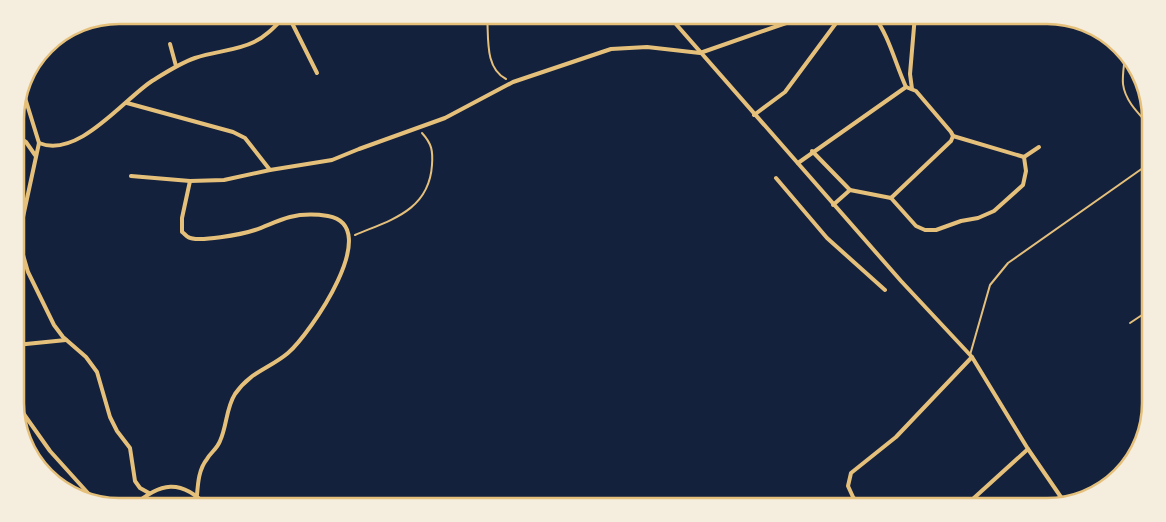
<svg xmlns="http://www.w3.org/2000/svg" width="1166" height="522" font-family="Helvetica,sans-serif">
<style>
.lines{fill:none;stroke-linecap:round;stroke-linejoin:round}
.path{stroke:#e5c07b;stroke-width:2}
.service{stroke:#e5c07b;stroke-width:2}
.minor{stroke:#e5c07b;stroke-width:4}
.rim{fill:none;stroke:#e5c07b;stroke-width:2.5}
</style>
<rect width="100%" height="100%" fill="#14213d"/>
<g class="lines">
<g class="path">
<path d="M 487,15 C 489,36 484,68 506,79"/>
<path d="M 355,235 C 390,220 429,211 432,165 C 433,151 432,144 422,133"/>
</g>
<g class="service">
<path d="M 1125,52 C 1125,62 1122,73 1123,84 C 1125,101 1139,114 1150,126"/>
<polyline points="1130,323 1151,309"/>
<polyline points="970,355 990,285 1008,263 1150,163"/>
</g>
<g class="minor">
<polyline points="288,15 317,73"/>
<polyline points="668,15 901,281 972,357 1028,449 1065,503"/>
<path d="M 873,15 C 889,35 895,63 906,87"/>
<polyline points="170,44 176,66"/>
<path d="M 22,88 L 39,143 C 78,159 123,100 152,81 C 165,73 180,63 195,58 C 215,51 236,51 254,42 C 267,36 276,25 286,15"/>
<polyline points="912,89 910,74 915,15"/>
<polyline points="127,103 233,132 245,138 270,170"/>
<polyline points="754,115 785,92 842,15"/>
<polyline points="15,135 26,142 35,155"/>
<polyline points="39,143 20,231 21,248 28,272 54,325 63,337 86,357 97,372 110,417 117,431 130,448 135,481 140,488 149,493"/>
<polyline points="812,151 850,190"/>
<polyline points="1024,157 1039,147"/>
<polyline points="798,163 906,87 916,91 951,132 953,136 951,141 891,198 850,190 833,205"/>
<polyline points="131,176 190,181 224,180 270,170 332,160 359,149 445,118 513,82 611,49 647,47 700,53 792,21 802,15"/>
<polyline points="776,178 827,238 885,290"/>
<path d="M 190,181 L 182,218 L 182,232 C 184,233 186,236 188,237 C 197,243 243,234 255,230 C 267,226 278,220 290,217 C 302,214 315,214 328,216 C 385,226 310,334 288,353 C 269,369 251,371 235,394 C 226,408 227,426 220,441 C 217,449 211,452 207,459 C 199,469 198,482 197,495"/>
<polyline points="891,198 916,226 925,230 936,230 961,221 978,218 994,211 1023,185 1026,171 1024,157 953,136"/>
<polyline points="16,345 66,340"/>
<polyline points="16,403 50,451 96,502"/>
<path d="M 132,507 C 160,482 181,478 208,507"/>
<polyline points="862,507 853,497 848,486 851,473 896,437 972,357"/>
<polyline points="964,507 1028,449"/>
</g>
</g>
<path d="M0 0H1166V522H0ZM119 24H1047A95 95 0 0 1 1142 119V403A95 95 0 0 1 1047 498H119A95 95 0 0 1 24 403V119A95 95 0 0 1 119 24Z" fill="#f5edde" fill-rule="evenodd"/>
<path class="rim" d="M119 24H1047A95 95 0 0 1 1142 119V403A95 95 0 0 1 1047 498H119A95 95 0 0 1 24 403V119A95 95 0 0 1 119 24Z"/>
</svg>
